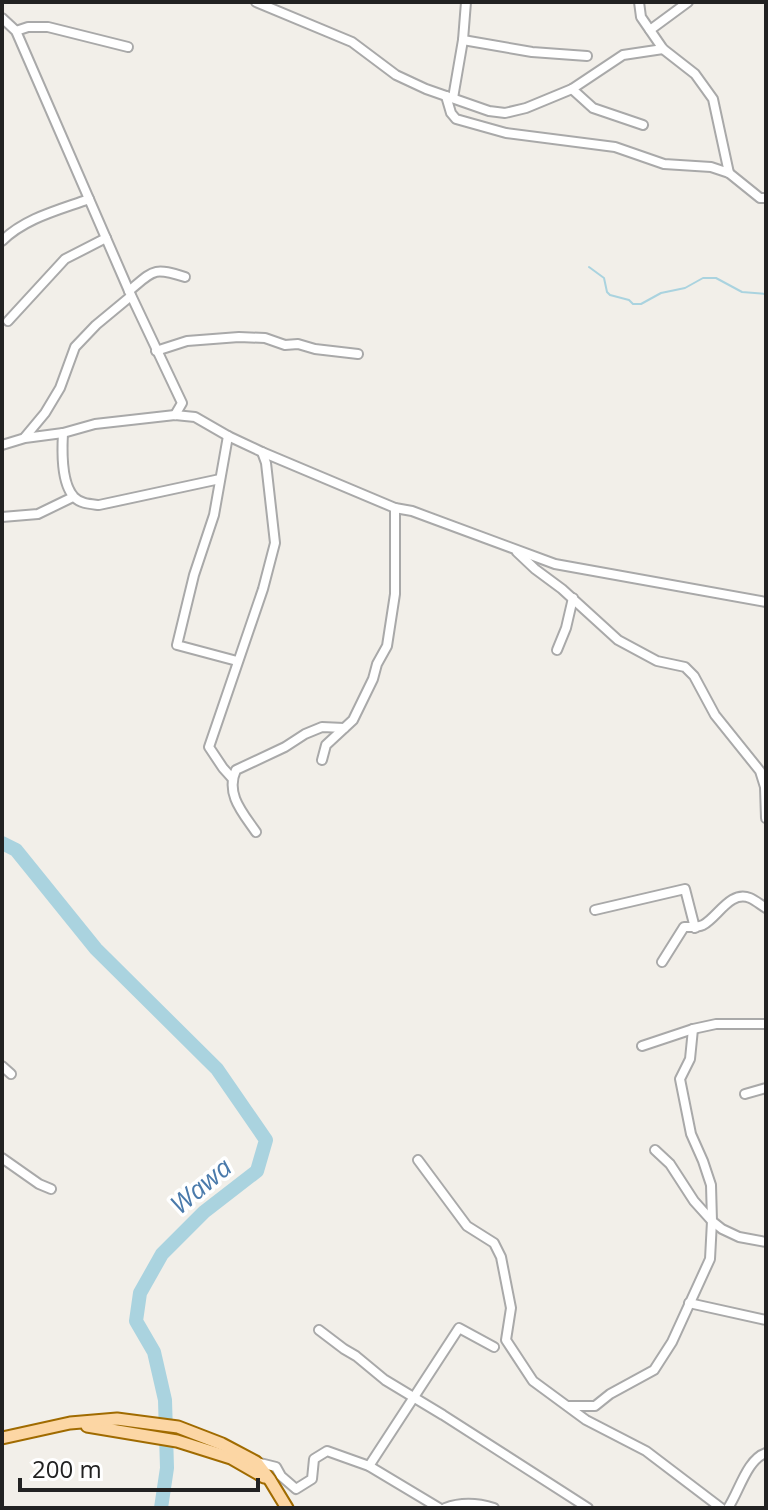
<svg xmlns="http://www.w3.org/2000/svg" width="768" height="1510" font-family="'Open Sans',sans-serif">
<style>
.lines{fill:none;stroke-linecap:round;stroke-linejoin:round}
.stream{stroke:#aad3df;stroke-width:2}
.river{stroke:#aad3df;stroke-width:14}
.minor-casing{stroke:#a9a9a9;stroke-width:12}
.major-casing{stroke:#a06b00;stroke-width:15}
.minor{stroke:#fff;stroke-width:8}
.major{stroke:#fcd6a4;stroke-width:11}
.labels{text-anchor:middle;stroke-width:7;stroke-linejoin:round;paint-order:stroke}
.water-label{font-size:26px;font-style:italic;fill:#4a7aab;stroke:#fff}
</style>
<rect width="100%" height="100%" fill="#f2efe9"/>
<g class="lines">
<polyline class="stream" points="589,267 604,278 607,292 610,295 629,300 633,304 641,304 661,293 685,288 703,278 716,278 742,292 766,294"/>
<polyline class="river" points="2,843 16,850 96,949 217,1069 266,1140 257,1171 204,1212 162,1254 140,1293 136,1321 154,1352 165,1400 167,1468 161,1508"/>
<g class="minor-casing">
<g id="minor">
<polyline points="256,2 352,42 396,75 426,89 489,111 505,113 526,108 572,89 623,55 663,49"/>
<polyline points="639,2 641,17 663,49 695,74 713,99 729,173"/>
<polyline points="2,18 16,31 129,291 182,403 175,415"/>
<polyline points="650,30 688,2"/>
<polyline points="16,31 28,27 48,27 128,47"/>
<polyline points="463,40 532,52 587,56"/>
<polyline points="572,89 593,108 643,125"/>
<polyline points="446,96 451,113 456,119 506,133 615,147 664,164 711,167 729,173 760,198 766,198"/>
<polyline points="453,98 463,40 466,2"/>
<path d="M 2,241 C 25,218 59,210 89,199"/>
<path d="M 129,291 C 154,270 153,267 185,277"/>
<polyline points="8,321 65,259 106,238"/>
<polyline points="156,351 187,341 239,337 265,338 285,345 298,344 315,349 358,354"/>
<path d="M 63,433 C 62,451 61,483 74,497 C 81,504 90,504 99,505 L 220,479"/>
<polyline points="228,436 214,515 194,575 177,645 237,661"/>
<polyline points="25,437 45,413 60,388 75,347 96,325 131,296"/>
<polyline points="2,445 25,438 63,433 95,424 175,415 195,417 228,436 262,452 395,508 412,511 555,564 766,602"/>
<polyline points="2,517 38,514 73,497"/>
<polyline points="517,552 535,569 562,589 618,640 657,661 685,667 694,676 715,715 760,771 765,787 766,818"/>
<polyline points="557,650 566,628 573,598"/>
<polyline points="322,760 326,745 353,720 373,679 377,664 387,646 395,594 395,508"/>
<polyline points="232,778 223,768 209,747 263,589 275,543 266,463 262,452"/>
<path d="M 256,832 C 243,813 225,794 236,770 L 285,747 L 305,734 L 322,727 L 344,728"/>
<polyline points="595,910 685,889 695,928"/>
<path d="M 662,962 L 684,927 C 691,927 696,928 703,925 C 718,917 730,890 750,898 C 755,900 761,905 766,908"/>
<polyline points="642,1046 693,1029 716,1024 766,1024"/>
<polyline points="2,1066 11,1074"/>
<polyline points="745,1094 766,1088"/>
<polyline points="655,1150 670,1164 694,1201 712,1221 722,1229 739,1237 766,1242"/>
<polyline points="2,1158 39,1184 51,1189"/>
<polyline points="418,1160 467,1226 494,1243 501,1257 511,1308 506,1340 533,1381 586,1420 646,1451 721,1508"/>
<polyline points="689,1303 766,1320"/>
<polyline points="319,1330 344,1349 356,1356 385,1380 443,1415 588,1508"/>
<polyline points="568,1406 595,1406 610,1394 654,1370 672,1342 710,1259 712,1221 711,1185 703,1161 691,1134 680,1079 690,1059 693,1029"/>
<polyline points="256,1462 276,1467 281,1476 296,1489 312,1479 314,1459 327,1451 369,1466 439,1508"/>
<polyline points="369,1466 459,1328 494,1347"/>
<path d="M 445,1508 C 461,1502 478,1503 494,1508"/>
<path d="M 728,1508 C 739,1492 747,1459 766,1453"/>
</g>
</g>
<g class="major-casing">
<g id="major">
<polyline points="87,1426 177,1441 231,1458 264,1477"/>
<polyline points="2,1438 70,1423 117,1419 178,1427 222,1444 256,1462 270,1480 287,1508"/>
</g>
</g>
<use href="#minor" class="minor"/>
<use href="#major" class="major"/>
</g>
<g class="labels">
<g class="water-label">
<text transform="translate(201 1186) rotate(-40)" y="9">Wawa</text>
</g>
</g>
<rect width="768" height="1510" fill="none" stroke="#222222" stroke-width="8"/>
<path d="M20 1478v12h238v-12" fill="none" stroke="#222222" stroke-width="4"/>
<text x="32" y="1478" font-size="24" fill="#222222" stroke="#ffffff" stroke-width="6" paint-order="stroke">200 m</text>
</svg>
